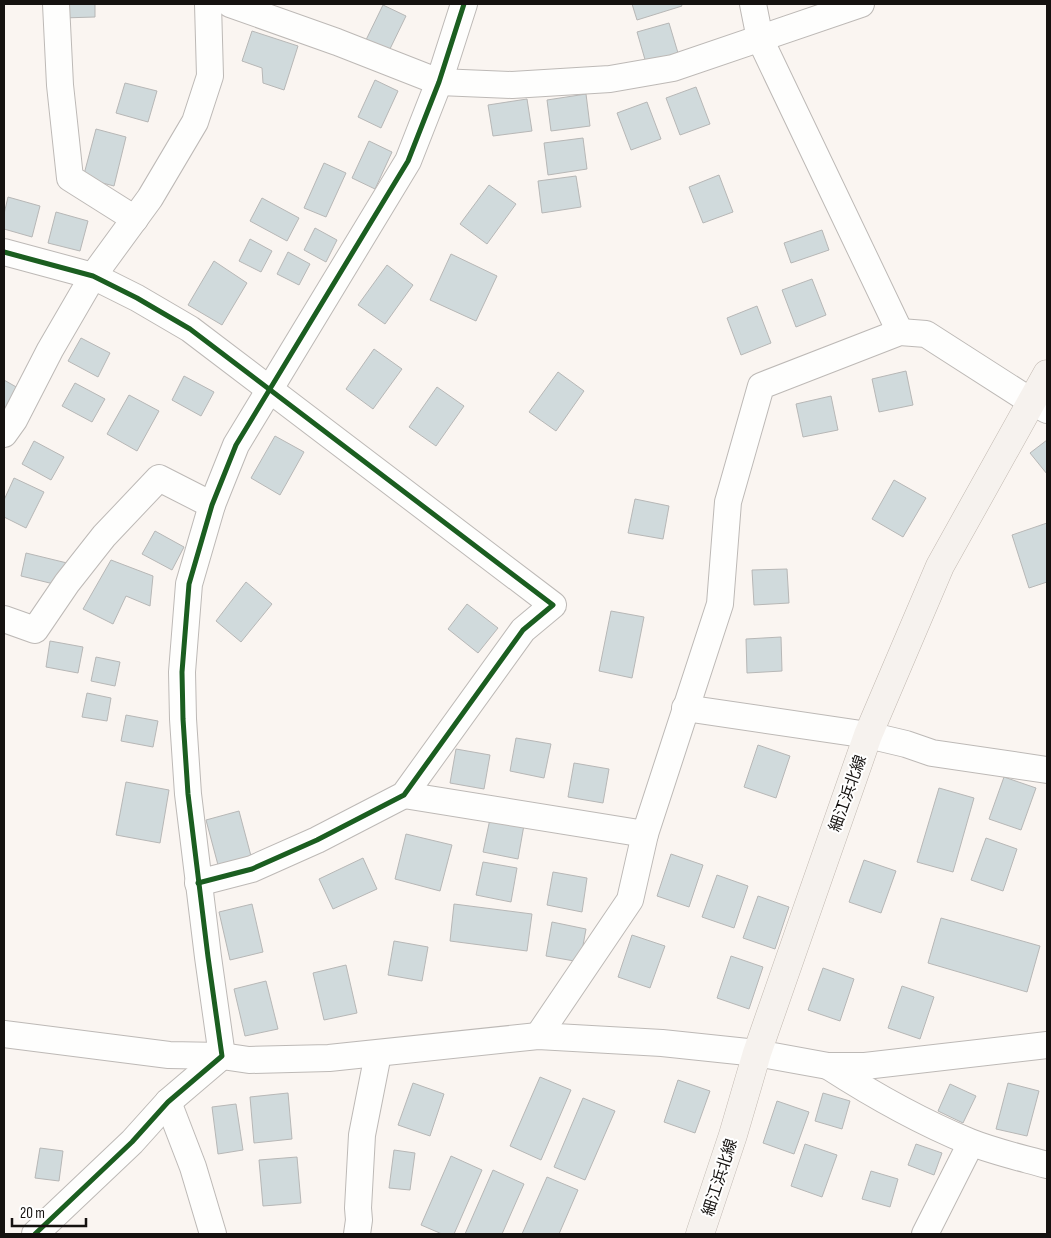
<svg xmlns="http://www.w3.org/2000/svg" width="1051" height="1238" font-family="'Sofia Sans Condensed','Noto Sans JP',sans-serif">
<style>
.building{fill:#d0dadc;stroke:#b7b7b6}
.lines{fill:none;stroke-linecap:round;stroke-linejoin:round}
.minor-casing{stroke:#bdb9b6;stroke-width:28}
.major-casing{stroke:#c1b8b0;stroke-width:29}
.minor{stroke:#fefefd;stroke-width:26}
.major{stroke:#f6f2ee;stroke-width:28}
.cycleway-casing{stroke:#fff;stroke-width:8}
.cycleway{stroke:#1b5e20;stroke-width:5}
.labels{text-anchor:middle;stroke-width:4;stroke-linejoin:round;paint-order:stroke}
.street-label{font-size:16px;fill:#151210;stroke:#fff}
</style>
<rect width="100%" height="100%" fill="#faf5f1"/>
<g class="building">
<polygon points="62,4 95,4 95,17 62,18"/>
<polygon points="632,4 681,4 682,6 637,20"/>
<polygon points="383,5 406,16 388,53 365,42"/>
<polygon points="669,23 678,53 646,63 637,32"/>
<polygon points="252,31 298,46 284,90 263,83 262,68 242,61"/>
<polygon points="375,80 398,91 381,128 358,117"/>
<polygon points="125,83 157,91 148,122 116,113"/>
<polygon points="696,87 710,124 680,135 666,98"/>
<polygon points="586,94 590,126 551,131 547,100"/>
<polygon points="527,99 532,131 493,136 488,105"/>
<polygon points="647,102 661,139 631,150 617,113"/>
<polygon points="96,129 126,137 114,186 83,178"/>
<polygon points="583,138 587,169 548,175 544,143"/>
<polygon points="369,141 392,152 375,189 352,178"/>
<polygon points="324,163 346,173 326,217 304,208"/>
<polygon points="719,175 733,212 703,223 689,187"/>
<polygon points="576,176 581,207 542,213 538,181"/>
<polygon points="489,185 516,204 487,244 460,224"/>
<polygon points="8,197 40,206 32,237 4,229 4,214"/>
<polygon points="262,198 299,218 287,241 250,221"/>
<polygon points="56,212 88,221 80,251 48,243"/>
<polygon points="315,228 337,240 326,262 304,250"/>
<polygon points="822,230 829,250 791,263 784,243"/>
<polygon points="250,239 272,251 261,272 239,261"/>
<polygon points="288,252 310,264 299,285 277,274"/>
<polygon points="451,254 497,276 476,321 430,300"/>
<polygon points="214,261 247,283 222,325 188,305"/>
<polygon points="387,265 413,285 385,324 358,305"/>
<polygon points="812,279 826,315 796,327 782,290"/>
<polygon points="757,306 771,343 741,355 727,318"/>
<polygon points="81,338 110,353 98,377 68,361"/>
<polygon points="374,349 402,369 373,409 346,389"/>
<polygon points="906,371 913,405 879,412 872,379"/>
<polygon points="558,372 584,391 556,431 529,412"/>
<polygon points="184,376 214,392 201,416 172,400"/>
<polygon points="4,380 18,388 6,412 4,411"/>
<polygon points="75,383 105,399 92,422 62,406"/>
<polygon points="437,387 464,406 436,446 409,427"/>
<polygon points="129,395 159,411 137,451 107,434"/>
<polygon points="831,396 838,430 803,437 796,404"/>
<polygon points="275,436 304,452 280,495 251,478"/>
<polygon points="1047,440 1047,474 1030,453"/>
<polygon points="34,441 64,457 51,480 22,464"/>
<polygon points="14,478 44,492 26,528 4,517 4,500"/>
<polygon points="894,480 926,498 903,537 872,519"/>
<polygon points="635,499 669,506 663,539 628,533"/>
<polygon points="1047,523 1047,582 1029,588 1012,535"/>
<polygon points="155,531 184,547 172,570 142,554"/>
<polygon points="26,553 67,563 62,586 21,576"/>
<polygon points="111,560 153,576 150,606 126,596 113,624 83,609"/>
<polygon points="787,569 789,603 754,605 752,570"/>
<polygon points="246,582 272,604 241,642 216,621"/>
<polygon points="467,604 498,628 478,653 448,629"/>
<polygon points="611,611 644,617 632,678 599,671"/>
<polygon points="781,637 782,671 747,673 746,639"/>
<polygon points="50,641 83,647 78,673 46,667"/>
<polygon points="96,657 120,662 115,686 91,681"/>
<polygon points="87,693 111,698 107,721 82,717"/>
<polygon points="126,715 158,721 153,747 121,741"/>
<polygon points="516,738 551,744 544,778 510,771"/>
<polygon points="758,745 790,756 776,798 744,787"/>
<polygon points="456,749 490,755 484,789 450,783"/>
<polygon points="574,763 609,769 603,803 568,797"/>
<polygon points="1004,777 1036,788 1021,830 989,819"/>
<polygon points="126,782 169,790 160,843 116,835"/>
<polygon points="939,788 974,798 953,872 917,862"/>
<polygon points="239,811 251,856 218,865 206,820"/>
<polygon points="490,819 524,825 518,859 483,852"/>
<polygon points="406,834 452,845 440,891 395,879"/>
<polygon points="986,838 1017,849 1003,891 971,880"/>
<polygon points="671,854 703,865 689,907 657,896"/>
<polygon points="363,858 377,889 333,909 319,879"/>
<polygon points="864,860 896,871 881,913 849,902"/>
<polygon points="483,862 517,868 511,902 476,895"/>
<polygon points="553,872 587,878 582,912 547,905"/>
<polygon points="717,875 748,886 734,928 702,917"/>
<polygon points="758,896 789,907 775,949 743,938"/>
<polygon points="252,904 263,952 230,960 219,912"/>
<polygon points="454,904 532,914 527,951 450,941"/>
<polygon points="941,918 1040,946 1027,992 928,963"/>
<polygon points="552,922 586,929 580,962 546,956"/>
<polygon points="632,935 665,946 650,988 618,977"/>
<polygon points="394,941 428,947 422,981 388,975"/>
<polygon points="731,956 763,967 749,1009 717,998"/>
<polygon points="346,965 357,1013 324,1020 313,973"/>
<polygon points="823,968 854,979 840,1021 808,1010"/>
<polygon points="266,981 278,1029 245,1036 234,989"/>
<polygon points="902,986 934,997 920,1039 888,1028"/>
<polygon points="540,1077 571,1090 541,1160 510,1146"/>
<polygon points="678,1080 710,1091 695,1133 664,1122"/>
<polygon points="413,1083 444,1094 430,1136 398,1125"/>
<polygon points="1008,1083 1039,1091 1027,1136 996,1129"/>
<polygon points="950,1084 976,1096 963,1123 938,1111"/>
<polygon points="288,1093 292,1139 254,1143 250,1097"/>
<polygon points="823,1093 850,1101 842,1129 815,1121"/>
<polygon points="583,1098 615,1111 585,1180 554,1167"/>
<polygon points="777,1101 809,1112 794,1154 763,1143"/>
<polygon points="236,1104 243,1150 218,1154 212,1107"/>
<polygon points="805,1144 837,1155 822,1197 791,1186"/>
<polygon points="916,1144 942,1153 934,1175 908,1165"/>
<polygon points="40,1148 63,1151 59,1181 35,1178"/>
<polygon points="394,1150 415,1153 410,1190 389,1188"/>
<polygon points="451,1156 482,1170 454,1234 442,1234 421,1225"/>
<polygon points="297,1157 301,1203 263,1206 259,1160"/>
<polygon points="493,1170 524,1184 502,1234 465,1234"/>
<polygon points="871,1171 898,1179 890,1207 862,1199"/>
<polygon points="547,1177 578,1190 559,1234 522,1234"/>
</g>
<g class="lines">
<g class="minor-casing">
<g id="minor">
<polyline points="56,4 60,85 70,178 135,219"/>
<polyline points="230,4 337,42 439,82 512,85 610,79 673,68 861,4"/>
<polyline points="753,4 760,39 900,332"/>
<polyline points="4,252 93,276 137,298 190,329 553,605 523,630 404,795 317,840 252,869 198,883"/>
<polyline points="4,434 14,420 50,350 93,276 150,198 195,122 210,76 208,4"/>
<polyline points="4,619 35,630 67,583 104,536 159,478 212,505"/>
<polyline points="685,708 868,735 906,744 932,753 1047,770"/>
<polyline points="404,795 645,834"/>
<polyline points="4,1034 169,1055 222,1056 249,1060 329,1058 538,1036 662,1043 757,1053 828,1066 865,1066 1047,1045"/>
<polyline points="538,1036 630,900 645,834 720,604 728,502 761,386 900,332 926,334 1032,402 1047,410"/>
<path d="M 828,1066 C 873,1095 921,1122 970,1142 C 995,1152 1022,1158 1047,1165"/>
<polyline points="168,1102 193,1167 213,1234"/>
<polyline points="35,1234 132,1142 168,1102 222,1056 208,957 188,794 183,719 182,672 189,584 212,505 236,445 408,161 439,82 464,4"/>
<polyline points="357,1234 359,1220 358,1208 362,1135 378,1054"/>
<polyline points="925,1234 971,1143"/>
</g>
</g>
<g class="major-casing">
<polyline id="major" points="700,1234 733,1135 757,1053 868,735 940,566 1047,374"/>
</g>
<use href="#minor" class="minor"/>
<use href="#major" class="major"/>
<g class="cycleway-casing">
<g id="cycleway">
<polyline points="4,252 93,276 137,298 190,329 553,605 523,630 404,795 317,840 252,869 198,883"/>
<polyline points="35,1234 132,1142 168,1102 222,1056 208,957 188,794 183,719 182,672 189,584 212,505 236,445 408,161 439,82 464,4"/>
</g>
</g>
<use href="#cycleway" class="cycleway"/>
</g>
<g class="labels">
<g class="street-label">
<text transform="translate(847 793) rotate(-70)" y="6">細江浜北線</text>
<text transform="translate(719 1177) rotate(-72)" y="6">細江浜北線</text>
</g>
</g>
<rect width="1051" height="1238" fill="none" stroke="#151210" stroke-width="10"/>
<path d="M12 1218v8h74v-8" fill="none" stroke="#151210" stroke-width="2.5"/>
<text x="20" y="1218" font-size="15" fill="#151210" stroke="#ffffff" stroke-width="4" paint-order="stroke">20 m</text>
</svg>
